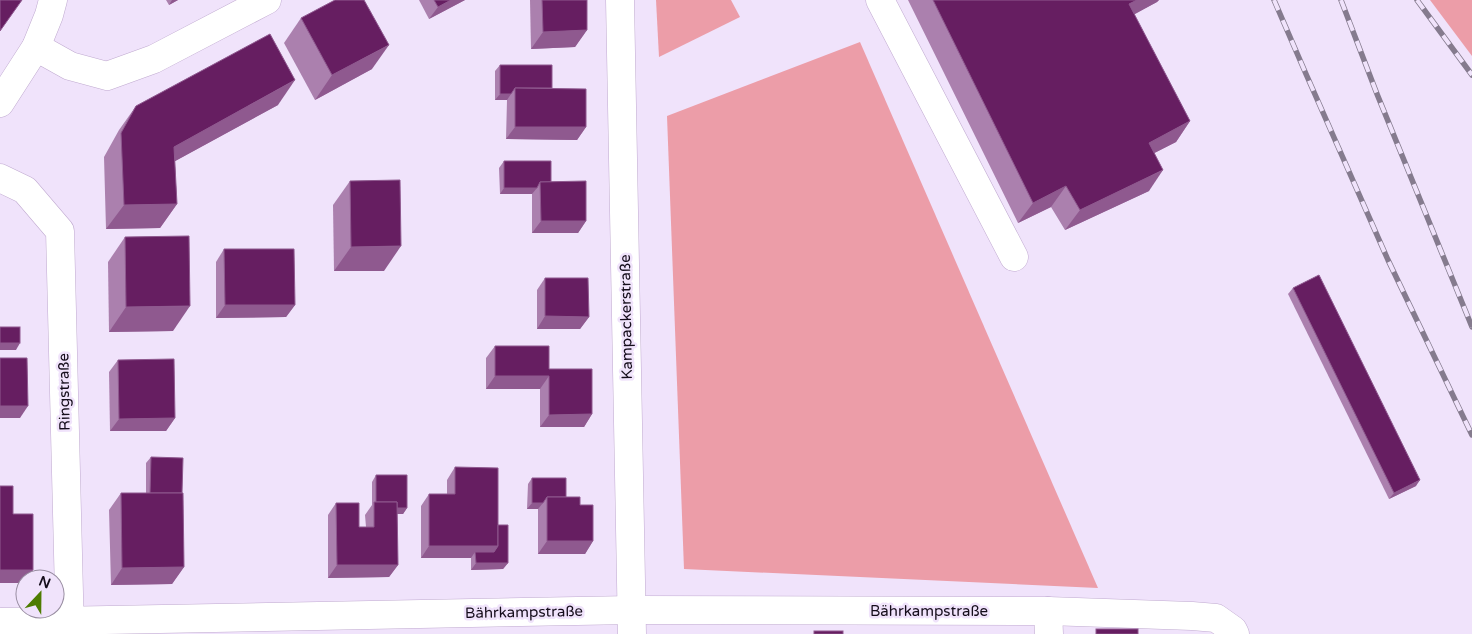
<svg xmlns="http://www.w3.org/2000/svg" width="1472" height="634" font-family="'Varela Round',sans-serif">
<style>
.green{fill:#ec9da8}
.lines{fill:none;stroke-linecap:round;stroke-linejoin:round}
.minor-casing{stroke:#c0aad0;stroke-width:29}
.minor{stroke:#fff;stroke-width:28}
.rail-casing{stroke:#857b8e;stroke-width:5.5}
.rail{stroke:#f0e3fb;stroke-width:4;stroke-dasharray:11;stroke-linecap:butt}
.wall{fill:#ab80ae}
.shaded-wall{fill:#8f598f}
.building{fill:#661e61;stroke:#8f598f}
.labels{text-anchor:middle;stroke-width:5;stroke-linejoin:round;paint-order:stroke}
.street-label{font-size:15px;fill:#150d1b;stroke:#f0e3fb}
</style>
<rect width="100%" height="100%" fill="#f0e3fb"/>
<g class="green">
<polygon points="656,0 731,0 740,17 659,57"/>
<polygon points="1430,0 1472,0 1472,56"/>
<polygon points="860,42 1098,588 684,569 667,116"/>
</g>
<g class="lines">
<g class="minor-casing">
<g id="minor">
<polyline points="620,0 632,634"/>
<polyline points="880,0 1014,257"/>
<polyline points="36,47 70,66 107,76 154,59 267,0"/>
<polyline points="0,103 36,47 49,15 53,0"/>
<polyline points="0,178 25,190 60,231 70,634"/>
<polyline points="1048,611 1049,634"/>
<polyline points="0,622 632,610 1048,611 1192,616 1216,618 1233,630 1235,634"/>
</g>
</g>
<use href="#minor" class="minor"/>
<g class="rail-casing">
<g id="rail">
<polyline points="1274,0 1306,74 1388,260 1472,435"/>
<polyline points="1341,0 1377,94 1472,327"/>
<polyline points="1417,0 1472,75"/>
</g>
</g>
<use href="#rail" class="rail"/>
</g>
<g class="wall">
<polygon points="166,0 178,0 169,5"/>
<polygon points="419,0 465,0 429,19"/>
<polygon points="530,0 587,0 587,30 575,47 531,49"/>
<polygon points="908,0 1159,0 1157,2 1134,14 1190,121 1176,142 1154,153 1149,191 1065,230 1051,207 1018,223"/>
<polygon points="301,18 372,69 315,100 284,43"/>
<polygon points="500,65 552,88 586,127 577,140 506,139 507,100 495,100 495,71"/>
<polygon points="278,105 175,161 177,204 160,228 106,229 104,157 119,130 136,106"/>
<polygon points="504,161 551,182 586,221 578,233 532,233 532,194 500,194 499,168"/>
<polygon points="350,181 384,271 334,271 333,205"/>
<polygon points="125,237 173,331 109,332 108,262"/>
<polygon points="224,249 295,305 286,317 216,318 216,262"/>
<polygon points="545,278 589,317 580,329 537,329 537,290"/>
<polygon points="1293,288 1416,486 1389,499 1288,294"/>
<polygon points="495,346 549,369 592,414 584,427 540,427 540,389 486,389 486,358"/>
<polygon points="118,360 175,418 166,431 110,431 109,372"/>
<polygon points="151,457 182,493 184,567 172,584 111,585 109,510 121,493 146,493 146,463"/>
<polygon points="455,467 498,525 508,563 503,569 471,570 471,558 421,558 421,506 429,494 447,494 447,480"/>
<polygon points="376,475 407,508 403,514 397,514 398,565 389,577 328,578 328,515 336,503 359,527 366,527 365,515 372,505 372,482"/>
<polygon points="532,478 580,505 593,541 585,554 538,554 538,509 527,509 528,484"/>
</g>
<g class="shaded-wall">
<polygon points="172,0 178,0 169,5"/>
<polygon points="451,0 465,0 429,19 438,7"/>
<polygon points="1137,0 1159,0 1157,2 1115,25 1129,4"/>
<polygon points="587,30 575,47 531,49 543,32"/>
<polygon points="389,45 372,69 315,100 332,75"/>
<polygon points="295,80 278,105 157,171 174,147"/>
<polygon points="500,94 511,94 507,100 495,100"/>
<polygon points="1190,121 1176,142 1135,163 1149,143"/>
<polygon points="515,127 586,127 577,140 506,139"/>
<polygon points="1163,170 1149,191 1065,230 1080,210"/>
<polygon points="1066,186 1051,207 1018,223 1033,203"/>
<polygon points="504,188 537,188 532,194 500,194"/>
<polygon points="177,204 160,228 106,229 124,205"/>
<polygon points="541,221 586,221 578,233 532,233"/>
<polygon points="401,246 384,271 334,271 351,247"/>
<polygon points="225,305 295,305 286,317 216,318"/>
<polygon points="190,306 173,331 109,332 126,307"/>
<polygon points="545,316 589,317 580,329 537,329"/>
<polygon points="0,343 20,343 16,350 0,350"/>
<polygon points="495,376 549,376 540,389 486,389"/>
<polygon points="0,406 28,406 20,418 0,418"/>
<polygon points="592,414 584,427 540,427 549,415"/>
<polygon points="175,418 166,431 110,431 119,419"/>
<polygon points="1420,480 1416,486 1389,499 1394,493"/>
<polygon points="532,503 543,503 538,509 527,509"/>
<polygon points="377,508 407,508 403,514 374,514"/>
<polygon points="547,541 593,541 585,554 538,554"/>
<polygon points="429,546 498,546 490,558 475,552 471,558 421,558"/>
<polygon points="476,563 508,563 503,569 471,570"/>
<polygon points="337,565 398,565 389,577 328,578"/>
<polygon points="184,567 172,584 111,585 122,568"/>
<polygon points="0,570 33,570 27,579 25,579 25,583 0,583"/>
</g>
<g class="building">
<polygon points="0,0 22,0 0,31"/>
<polygon points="335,0 364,0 389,45 332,75 301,18"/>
<polygon points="434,0 451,0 438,7"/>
<polygon points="542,0 587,0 587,30 543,32"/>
<polygon points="933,0 1137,0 1129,4 1190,121 1149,143 1163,170 1080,210 1066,186 1033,203"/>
<polygon points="270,34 295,80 174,147 177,204 124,205 121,133 136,106"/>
<polygon points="500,65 552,65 552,88 515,88 511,94 500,94"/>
<polygon points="515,88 586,89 586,127 515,127"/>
<polygon points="504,161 551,161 551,182 540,182 537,188 504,188"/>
<polygon points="400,180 401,246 351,247 350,181"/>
<polygon points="586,181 586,221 541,221 540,182"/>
<polygon points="189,236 190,306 126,307 125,237"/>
<polygon points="224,249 294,249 295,305 225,305"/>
<polygon points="1319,275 1420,480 1394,493 1293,288"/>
<polygon points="545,278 588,278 589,317 545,316"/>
<rect x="0" y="327" width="20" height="16"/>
<polygon points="495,346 549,346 549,369 592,369 592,414 549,415 549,376 495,376"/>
<polygon points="0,358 27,358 28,406 0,406"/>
<polygon points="174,359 175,418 119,419 118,360"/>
<polygon points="151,457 183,458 182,493 150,493"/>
<polygon points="455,467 498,468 498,546 429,546 429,494 455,494"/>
<polygon points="376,475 407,475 407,508 397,508 397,502 376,502"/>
<polygon points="532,478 566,478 566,497 547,497 543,503 532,503"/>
<polygon points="0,486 13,486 13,514 33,514 33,570 0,570"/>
<polygon points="121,493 183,493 184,567 122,568"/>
<polygon points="547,497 580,497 580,505 593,505 593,541 547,541"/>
<polygon points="374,502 397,502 398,565 337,565 336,503 359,503 359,527 374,527"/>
<polygon points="498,525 508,525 508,563 476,563 475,552 494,552 498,546"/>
<rect x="1096" y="629" width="42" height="5"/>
<rect x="814" y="631" width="29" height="3"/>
</g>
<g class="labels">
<g class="street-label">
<text transform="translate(626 317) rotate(-91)" y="5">Kampackerstraße</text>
<text transform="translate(64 392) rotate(-91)" y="5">Ringstraße</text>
<text x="929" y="616">Bährkampstraße</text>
<text transform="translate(524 612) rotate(-1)" y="5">Bährkampstraße</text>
</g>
</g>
<g transform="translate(40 594) rotate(22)"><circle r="24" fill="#f0e3fb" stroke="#988da1"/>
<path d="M0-4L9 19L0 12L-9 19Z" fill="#4e7c01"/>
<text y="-8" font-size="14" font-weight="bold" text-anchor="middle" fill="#150d1b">N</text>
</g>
</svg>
